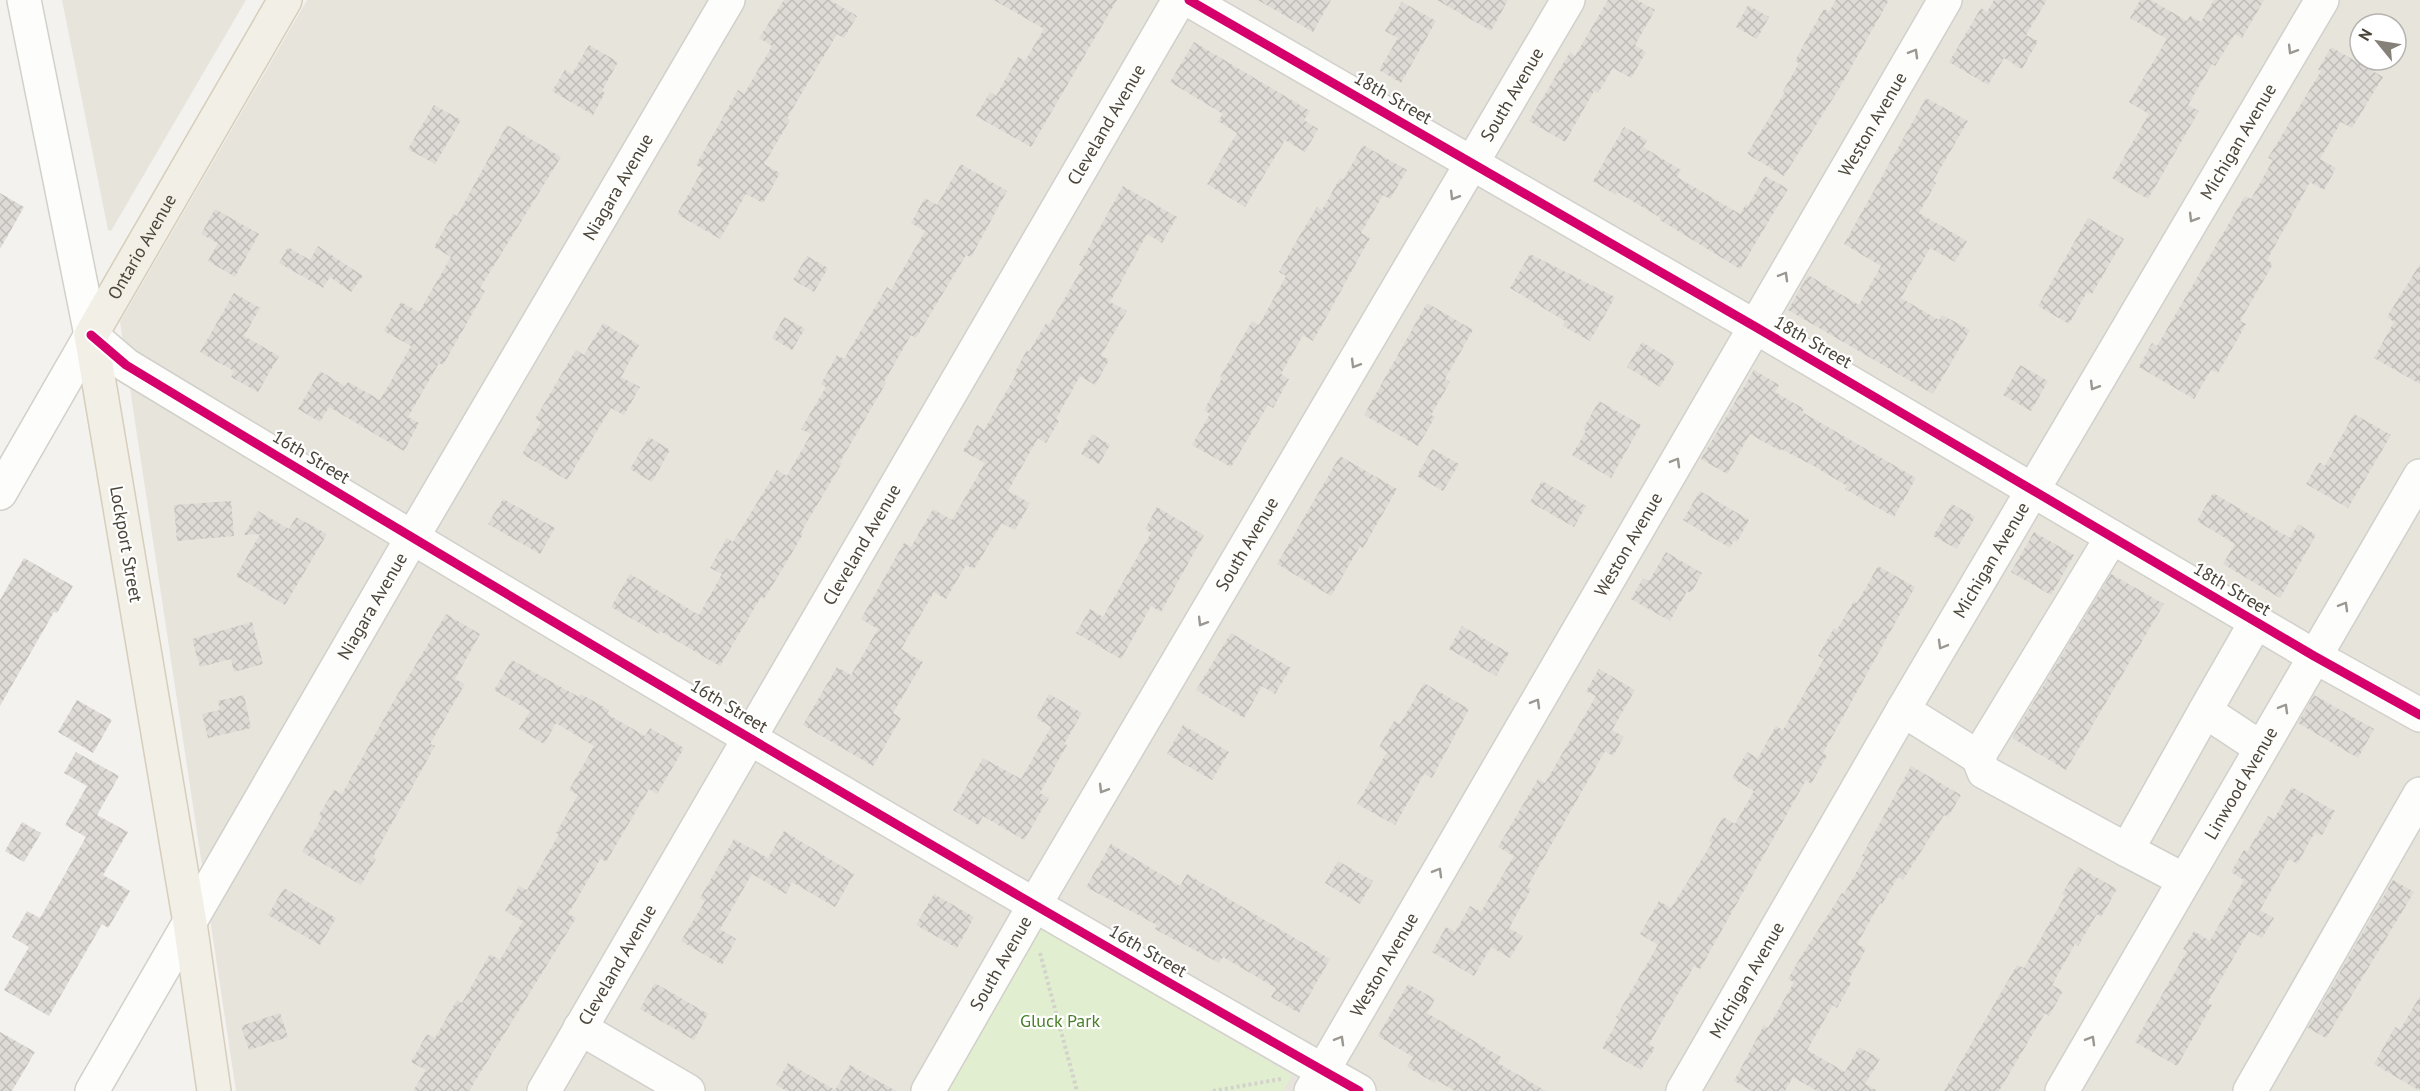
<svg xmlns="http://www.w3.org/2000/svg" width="2420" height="1091" font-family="'PT Sans',sans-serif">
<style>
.residential{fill:#e7e4dc;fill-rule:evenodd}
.green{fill:#e1eecf}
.building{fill:url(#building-cross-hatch)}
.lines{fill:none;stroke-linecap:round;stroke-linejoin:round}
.minor-casing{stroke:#d2d0cb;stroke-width:36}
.major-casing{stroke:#d6cebb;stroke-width:36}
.path{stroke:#d3d2cc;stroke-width:4;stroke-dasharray:3 3;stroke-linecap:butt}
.minor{stroke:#fdfdfc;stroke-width:33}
.major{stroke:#f2efe6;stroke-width:33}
.cycleway-casing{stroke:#fff;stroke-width:13}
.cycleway{stroke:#d6006c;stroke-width:9}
.oneway{stroke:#9b9791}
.labels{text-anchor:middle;stroke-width:4.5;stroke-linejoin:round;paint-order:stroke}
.street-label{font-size:18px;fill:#4b4439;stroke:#fff}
.park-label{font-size:18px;fill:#4a7f2a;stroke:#fff}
</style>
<defs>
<pattern id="building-cross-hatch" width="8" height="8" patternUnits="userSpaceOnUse" patternTransform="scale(1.5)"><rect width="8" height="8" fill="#dedbd6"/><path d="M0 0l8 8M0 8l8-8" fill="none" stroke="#c0bdb8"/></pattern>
</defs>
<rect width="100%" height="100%" fill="#f4f2ee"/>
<g class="residential">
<polygon points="62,0 246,0 111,231 108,230"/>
<path d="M 307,0 L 2420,0 L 2420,1091 L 236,1091 L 120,322 ZM 2360,24 L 2396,24 L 2396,60 L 2360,60 Z"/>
</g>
<polygon class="green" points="1034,925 1292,1075 1283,1091 938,1091"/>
<g class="building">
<polygon points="784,0 830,0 857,16 844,38 837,34 787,118 790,120 764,164 780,173 763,203 746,194 720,239 677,214 703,169 696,165 721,121 738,90 744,94 772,46 759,38"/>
<polygon points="994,0 1117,0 1031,147 976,116 990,92 996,96 1018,57 1025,61 1044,29"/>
<polygon points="1258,0 1331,0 1313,32"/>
<polygon points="1437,0 1508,0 1491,31"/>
<polygon points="1608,0 1637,0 1655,10 1635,45 1646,52 1631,78 1613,68 1598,93 1594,91 1565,142 1529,121 1570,52 1575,56"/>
<polygon points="1836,0 1889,0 1840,87 1784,176 1747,154 1785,92 1783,91 1799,63 1795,61 1811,31 1824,9 1829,12"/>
<polygon points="1994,0 2047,0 2026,35 2038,41 2022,69 2004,58 1988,85 1949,62 1981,8 1987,12"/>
<polygon points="2140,0 2151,0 2187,21 2190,16 2201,22 2214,0 2264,0 2242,38 2235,34 2215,66 2212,64 2188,105 2199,111 2148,199 2112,178 2149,114 2129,102 2167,39 2130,18"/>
<polygon points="1402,2 1436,21 1401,83 1379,70 1398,38 1385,31"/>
<polygon points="1748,5 1769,17 1757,39 1736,27"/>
<polygon points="1194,42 1310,111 1304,120 1318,129 1305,152 1285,140 1245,207 1207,184 1237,133 1218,121 1223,114 1170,82"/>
<polygon points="589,45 618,62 602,91 605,93 593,115 552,91 565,70 572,74"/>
<polygon points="2331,47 2383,77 2352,128 2341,122 2320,159 2336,168 2324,190 2310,182 2267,260 2273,264 2240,321 2246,324 2218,373 2211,370 2194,399 2139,367 2152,343 2157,346 2245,196 2251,199 2273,160 2268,158 2321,71 2318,70"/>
<polygon points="1926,98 1968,121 1933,181 1936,183 1919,213 1967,241 1955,262 1930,248 1901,298 1939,320 1942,315 1970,330 1933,394 1788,310 1808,275 1859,305 1881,266 1844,244"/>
<polygon points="434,105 461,120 435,164 408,149"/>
<polygon points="507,125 561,157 480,288 485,291 443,365 439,363 408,417 419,423 404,451 329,407 320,422 298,409 320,371 345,386 348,382 380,400 411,346 384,331 401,302 419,312 451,257 434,247 453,214 457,216"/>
<polygon points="1624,127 1647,140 1643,147 1681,170 1677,177 1740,214 1746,204 1748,206 1765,176 1788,189 1740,269 1660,220 1661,218 1617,192 1616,195 1593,181"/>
<polygon points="1363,145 1407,170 1390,199 1383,195 1361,233 1370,238 1327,316 1313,341 1303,335 1281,374 1289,379 1273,408 1268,405 1231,467 1192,445 1210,414 1204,410 1222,378 1220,377 1252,321 1259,325 1286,276 1279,272 1294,245 1317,207 1322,210 1340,178 1343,180"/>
<polygon points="961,164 1007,191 971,257 966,255 916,338 911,335 884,382 886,383 840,462 842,463 801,532 803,534 786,563 764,599 761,597 720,666 660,631 659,634 611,607 630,574 699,615 722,574 710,568 727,538 733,542 777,470 787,476 811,434 801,429 826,387 821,384 837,355 844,359 887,287 891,290 925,231 911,223 925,198 937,205"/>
<polygon points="1123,186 1177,217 1162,243 1147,234 1110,302 1127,311 1101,355 1109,360 1095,385 1080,376 1056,419 1059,421 1046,443 1038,438 1008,491 1030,503 1015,530 1002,523 974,569 966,565 946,599 934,592 901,649 923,662 893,713 901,718 873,766 803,725 837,667 851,675 878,629 861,619 904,543 911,547 933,509 952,520 985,463 963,451 977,425 984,430 1017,373 1015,372 1027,350 1029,352 1046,323 1049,325 1083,267 1079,265"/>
<polygon points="0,193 24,207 0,249"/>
<polygon points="215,209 259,234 235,277 208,261 218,243 201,234"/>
<polygon points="2088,218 2124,239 2092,294 2087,292 2069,324 2038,306"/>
<polygon points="318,246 363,276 351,292 330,277 323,288 279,263 288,247 310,260"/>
<polygon points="1530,254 1615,297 1590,341 1563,326 1565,321 1510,288"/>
<polygon points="807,256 828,268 814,292 793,280"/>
<polygon points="2420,264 2420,384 2374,358 2394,322 2387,317"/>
<polygon points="234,293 260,308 244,336 279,356 258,392 231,377 234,371 200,352"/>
<polygon points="1427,303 1473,330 1445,379 1450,382 1431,415 1435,417 1418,446 1364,415"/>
<polygon points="784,317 805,329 792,350 772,338"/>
<polygon points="603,323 639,345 621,377 640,387 624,415 611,408 567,480 522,454 541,422 535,419 576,350 584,355"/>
<polygon points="1642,342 1675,362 1660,387 1627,367"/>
<polygon points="2020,365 2048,381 2031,411 2003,395"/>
<polygon points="1754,370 1779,385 1775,392 1804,409 1802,412 1916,478 1894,517 1845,489 1847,486 1812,465 1781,449 1780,451 1750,434 1727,474 1701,459"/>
<polygon points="1599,401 1641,425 1611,478 1572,455 1586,431 1583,429"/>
<polygon points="2354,414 2391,435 2348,508 2306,484 2319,462 2325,466"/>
<polygon points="1092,434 1110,445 1099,464 1081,454"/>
<polygon points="649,437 670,450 652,482 630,469"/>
<polygon points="1432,449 1459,464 1443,491 1417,476"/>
<polygon points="1340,456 1397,489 1363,548 1360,546 1331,596 1277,564"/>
<polygon points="1542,481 1586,506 1574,527 1530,502"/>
<polygon points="1700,491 1749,520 1737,542 1734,540 1730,548 1683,520"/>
<polygon points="2213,493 2290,538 2298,524 2316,535 2280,598 2223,564 2235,544 2197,521"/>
<polygon points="503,499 555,528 540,554 488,524"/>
<polygon points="231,501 234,536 177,541 174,505"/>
<polygon points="1952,504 1975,517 1957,549 1933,536"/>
<polygon points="1157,507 1204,535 1161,612 1151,606 1121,659 1076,633 1090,609 1103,617 1151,533 1145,529"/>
<polygon points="258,511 289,529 296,517 327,534 285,605 236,576 260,534 244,535"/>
<polygon points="2034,532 2074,555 2051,595 2011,572"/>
<polygon points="1666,552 1702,573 1691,593 1687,591 1670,621 1631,599 1643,578 1649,581"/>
<polygon points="24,558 73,586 57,613 54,612 0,706 0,600"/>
<polygon points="1878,566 1915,587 1823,753 1827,756 1811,784 1806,780 1700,969 1694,966 1649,1044 1655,1048 1641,1070 1602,1048 1619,1019 1616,1017 1658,945 1640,934 1659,901 1671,908 1712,843 1709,841 1723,817 1735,824 1754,791 1732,778 1747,752 1758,758 1776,726 1783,730 1824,659 1818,656 1834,628 1837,630 1854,601 1857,603"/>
<polygon points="2111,574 2164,604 2066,770 2012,738"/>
<polygon points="446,614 480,634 455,679 465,684 430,744 435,746 373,857 376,859 361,885 302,852 322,817 319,815 334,790 342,794 392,704"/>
<polygon points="252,622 263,664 234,672 231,659 200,667 192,639"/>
<polygon points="1462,626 1509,653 1496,676 1449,649"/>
<polygon points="1231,633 1291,668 1275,694 1262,686 1244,718 1196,690"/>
<polygon points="512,660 579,697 581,694 609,710 607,714 645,736 650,728 684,748 657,794 649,789 606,862 601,858 568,914 576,918 469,1091 413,1091 426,1070 411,1062 427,1034 435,1038 457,1000 462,1003 490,954 500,960 523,921 505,911 519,886 527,890 559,834 556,833 578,795 569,790 594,746 556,723 544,744 519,729 530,711 494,690"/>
<polygon points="1599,669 1635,690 1612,730 1624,737 1613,756 1605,751 1527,887 1531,889 1509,928 1523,936 1510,958 1491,947 1474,976 1432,952 1446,927 1455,932 1470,906 1481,912 1514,856 1498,847 1538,779 1545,783 1596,696 1586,691"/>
<polygon points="1424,683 1469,709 1432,778 1424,774 1395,825 1357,804 1387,752 1379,747 1394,721 1400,724"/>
<polygon points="1049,694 1082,713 1064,744 1067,745 1040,793 1049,798 1024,840 983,816 978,825 953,810 983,758 1021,779 1051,727 1036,718"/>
<polygon points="244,695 251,728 208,738 202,714 220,710 218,701"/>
<polygon points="2314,695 2374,729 2358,758 2298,723"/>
<polygon points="77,700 112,720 93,753 58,732"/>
<polygon points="1183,725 1229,752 1212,780 1167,754"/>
<polygon points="76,752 119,776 97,815 128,832 103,875 130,891 108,928 102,924 49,1016 4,990 29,947 12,937 27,911 40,918 86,837 65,825 87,786 64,773"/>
<polygon points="1911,766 1961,795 1948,817 1944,815 1903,880 1898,877 1882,904 1880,903 1857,944 1866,949 1848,981 1851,983 1837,1008 1833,1005 1807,1050 1845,1072 1859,1047 1880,1059 1865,1084 1878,1091 1817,1091 1793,1077 1785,1091 1752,1091 1734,1081 1764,1025 1768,1028 1794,982 1788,979 1802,955 1842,893 1844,894 1865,857 1862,856"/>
<polygon points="2292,787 2335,811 2322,835 2315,832 2297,864 2289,859 2260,910 2274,918 2262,938 2249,931 2207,1003 2212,1005 2177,1066 2135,1042 2187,951 2183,949 2194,931 2210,941 2244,880 2231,872 2244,850 2247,852 2268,816 2274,819"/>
<polygon points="22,822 41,833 24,862 5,851"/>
<polygon points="784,831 854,874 835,907 792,882 786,894 752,874 720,929 736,939 722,965 681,941 705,901 700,898 734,839 768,858"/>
<polygon points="1111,844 1180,886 1187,874 1330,959 1299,1013 1271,997 1276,988 1223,957 1219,963 1180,942 1180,943 1155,929 1157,925 1086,887"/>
<polygon points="1338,861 1373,881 1360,904 1325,883"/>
<polygon points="2078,867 2117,889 2101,917 2097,914 2078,946 2075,944 2052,985 2063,991 2049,1016 2045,1013 1999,1091 1944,1091 2017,965 2024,968 2065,896 2062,894"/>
<polygon points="2393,880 2414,892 2326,1038 2308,1028"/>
<polygon points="284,888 336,918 320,945 268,915"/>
<polygon points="934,894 974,917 957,948 916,925"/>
<polygon points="655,983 708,1014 694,1040 640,1009"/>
<polygon points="1408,984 1435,999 1427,1013 1501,1057 1498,1063 1546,1091 1455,1091 1436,1080 1435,1083 1407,1067 1413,1057 1378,1036"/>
<polygon points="2420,996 2420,1091 2374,1064 2395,1027 2400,1030"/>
<polygon points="280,1013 288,1037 249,1050 241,1026"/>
<polygon points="0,1032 35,1052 12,1091 0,1091"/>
<polygon points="788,1063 835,1090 850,1065 896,1091 787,1091 776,1085"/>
</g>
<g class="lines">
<g class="minor-casing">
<g id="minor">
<polyline points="24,0 91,335"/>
<polyline points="1189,0 1754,326 2314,656 2420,715"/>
<path d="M 91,335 L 126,365 C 534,612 944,856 1359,1091"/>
<polyline points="0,493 91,335"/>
<polyline points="2112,537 1978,757 1984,772 2127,850"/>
<polyline points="2256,622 2205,711 2261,748"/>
<polyline points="1903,710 1978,757"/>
<polyline points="2184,880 2127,850 2205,711"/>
<polyline points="580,1028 688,1091"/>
<path id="s1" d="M 92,1091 L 412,538 L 728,0"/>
<path id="s2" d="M 544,1091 L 1179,0"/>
<path id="s3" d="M 928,1091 L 1035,904 L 1568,0"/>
<path id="s4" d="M 1311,1091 L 1945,0"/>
<path id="s5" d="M 1683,1091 L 1903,710 L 2322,0"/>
<path id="s6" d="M 2062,1091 L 2420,476"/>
<polyline points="2250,1091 2420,794"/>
</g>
</g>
<g class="major-casing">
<g id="major">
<path id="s7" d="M 214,1091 L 190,923 L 91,335 L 285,0"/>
</g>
</g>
<g class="path">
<polyline points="1040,953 1077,1091"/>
<polyline points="1213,1091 1281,1079"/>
</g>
<use href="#minor" class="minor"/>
<use href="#major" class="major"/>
<g class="cycleway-casing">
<g id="cycleway">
<polyline points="1189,0 1754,326 2314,656 2420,715"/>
<path d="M 91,335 L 126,365 C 534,612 944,856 1359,1091"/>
</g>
</g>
<use href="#cycleway" class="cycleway"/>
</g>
<defs><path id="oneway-chevron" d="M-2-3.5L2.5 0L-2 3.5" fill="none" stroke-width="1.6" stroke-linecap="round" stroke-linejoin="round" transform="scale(1.5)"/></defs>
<g class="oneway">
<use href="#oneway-chevron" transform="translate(2292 50) rotate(121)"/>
<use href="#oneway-chevron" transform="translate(1914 53) rotate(-60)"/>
<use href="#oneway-chevron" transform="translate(1454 196) rotate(121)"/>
<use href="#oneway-chevron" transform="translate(2193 218) rotate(121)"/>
<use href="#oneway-chevron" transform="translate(1784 276) rotate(-60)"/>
<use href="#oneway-chevron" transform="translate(1355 364) rotate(121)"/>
<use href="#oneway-chevron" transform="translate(2094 386) rotate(121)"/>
<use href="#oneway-chevron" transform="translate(1676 462) rotate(-60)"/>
<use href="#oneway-chevron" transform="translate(2344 606) rotate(-60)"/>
<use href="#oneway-chevron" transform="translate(1202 622) rotate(121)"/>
<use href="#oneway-chevron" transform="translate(1942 645) rotate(120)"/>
<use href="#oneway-chevron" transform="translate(1536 703) rotate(-60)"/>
<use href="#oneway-chevron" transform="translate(2284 708) rotate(-60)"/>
<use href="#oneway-chevron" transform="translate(1103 789) rotate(121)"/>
<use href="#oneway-chevron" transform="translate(1438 872) rotate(-60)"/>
<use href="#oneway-chevron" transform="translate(1340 1040) rotate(-60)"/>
<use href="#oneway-chevron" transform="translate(2091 1040) rotate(-60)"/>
</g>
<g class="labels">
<g class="street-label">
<text dy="6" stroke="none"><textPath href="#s3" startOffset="1155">South Avenue</textPath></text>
<text transform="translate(1393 98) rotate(30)" y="6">18th Street</text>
<text dy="6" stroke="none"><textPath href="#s2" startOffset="1118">Cleveland Avenue</textPath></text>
<text dy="6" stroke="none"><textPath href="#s4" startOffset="1118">Weston Avenue</textPath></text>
<text dy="6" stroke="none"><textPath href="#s5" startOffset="1100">Michigan Avenue</textPath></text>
<text dy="6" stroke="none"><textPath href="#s1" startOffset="1046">Niagara Avenue</textPath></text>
<text dy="6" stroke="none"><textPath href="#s7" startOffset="868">Ontario Avenue</textPath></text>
<text transform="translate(1813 342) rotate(30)" y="6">18th Street</text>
<text transform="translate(311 457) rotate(31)" y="6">16th Street</text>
<text transform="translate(126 544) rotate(80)" y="6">Lockport Street</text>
<text dy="6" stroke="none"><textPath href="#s2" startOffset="632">Cleveland Avenue</textPath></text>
<text dy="6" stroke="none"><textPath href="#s3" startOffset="633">South Avenue</textPath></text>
<text dy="6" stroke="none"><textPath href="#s4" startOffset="632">Weston Avenue</textPath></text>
<text dy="6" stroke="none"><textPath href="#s5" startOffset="614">Michigan Avenue</textPath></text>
<text transform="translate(2232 589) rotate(31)" y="6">18th Street</text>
<text dy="6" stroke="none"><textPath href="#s1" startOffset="560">Niagara Avenue</textPath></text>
<text transform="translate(729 706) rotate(31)" y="6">16th Street</text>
<text dy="6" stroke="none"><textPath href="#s6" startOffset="356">Linwood Avenue</textPath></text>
<text transform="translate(1148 951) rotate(30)" y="6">16th Street</text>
<text dy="6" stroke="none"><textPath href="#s3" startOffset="147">South Avenue</textPath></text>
<text dy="6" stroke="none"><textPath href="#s2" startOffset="146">Cleveland Avenue</textPath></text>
<text dy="6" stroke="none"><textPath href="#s4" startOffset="146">Weston Avenue</textPath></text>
<text dy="6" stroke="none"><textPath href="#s5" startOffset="128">Michigan Avenue</textPath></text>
</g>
<g class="park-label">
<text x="1060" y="1027">Gluck Park</text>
</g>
</g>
<g transform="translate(2378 42) rotate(300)"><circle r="28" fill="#ffffff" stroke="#b7b4b0" stroke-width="1.5"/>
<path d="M0-4.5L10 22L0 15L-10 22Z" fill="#868178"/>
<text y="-9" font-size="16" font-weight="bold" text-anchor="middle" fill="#4b4439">N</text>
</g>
</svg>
